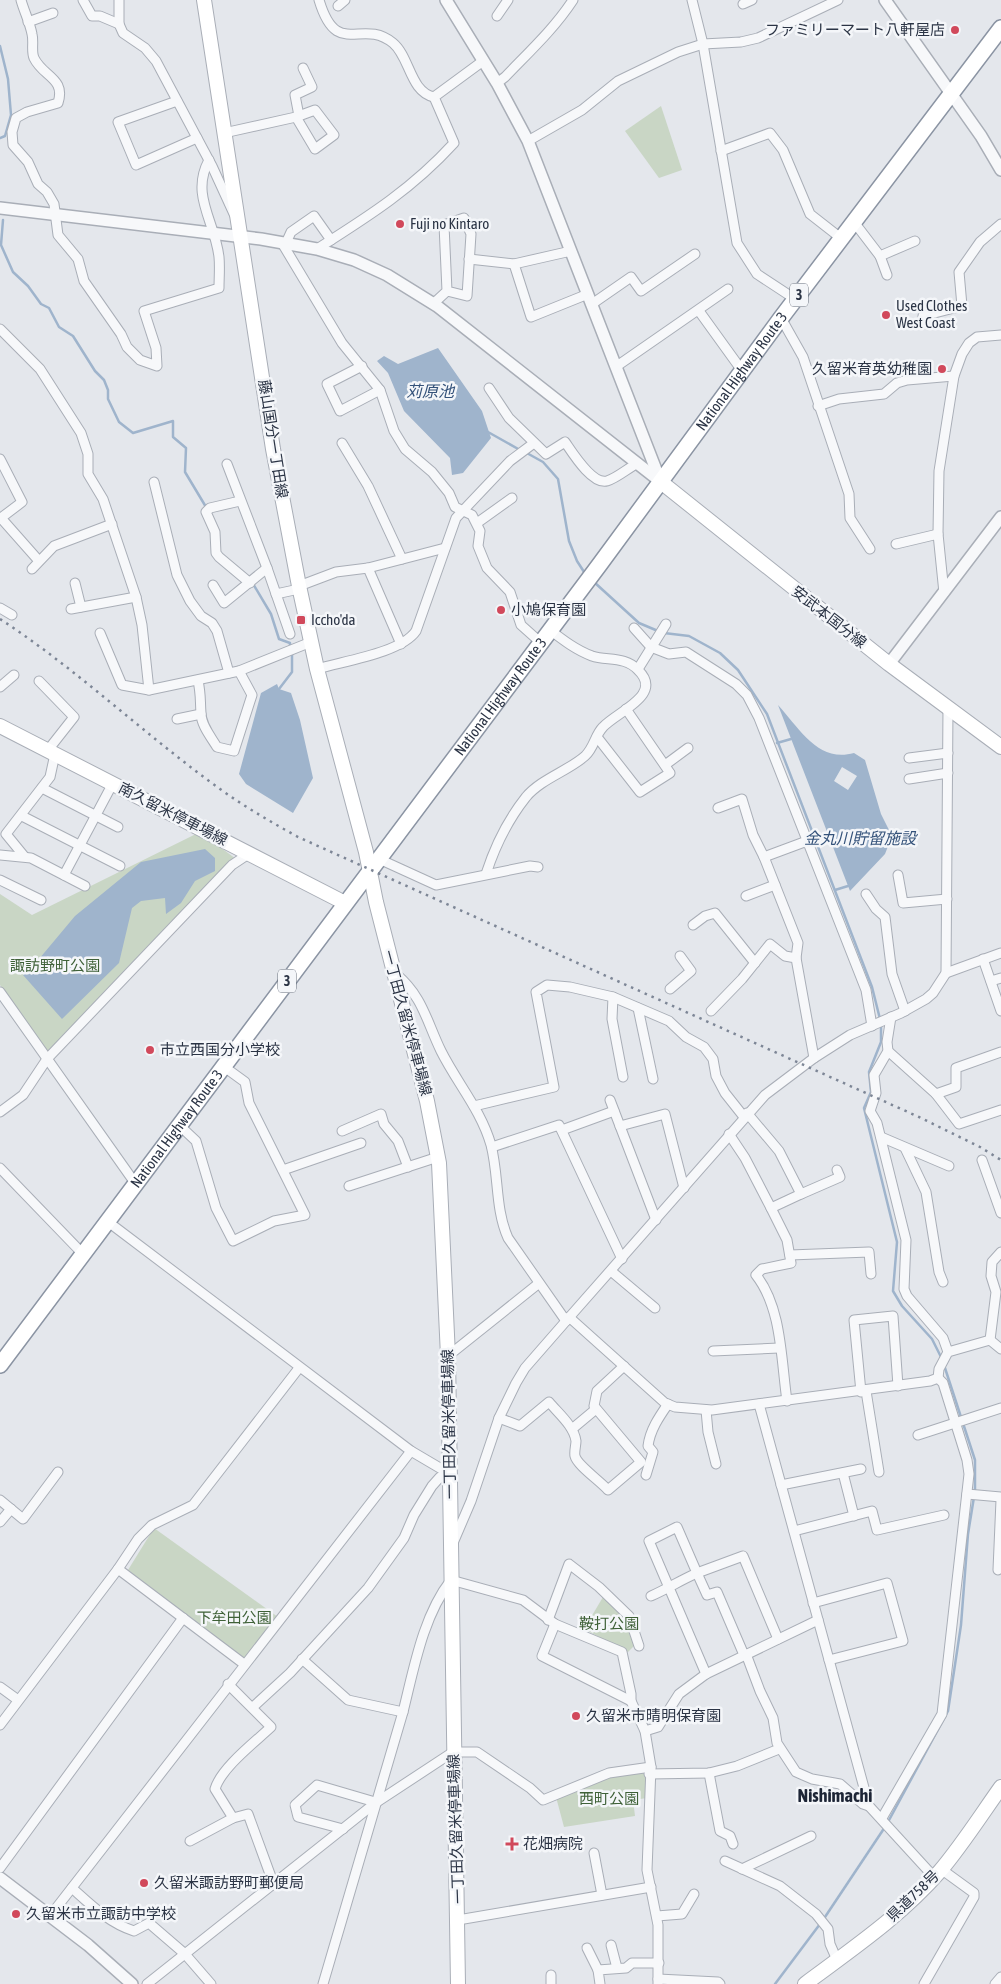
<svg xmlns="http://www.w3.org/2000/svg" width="1001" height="1984" font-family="'Asap Condensed','Noto Sans JP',sans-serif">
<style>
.green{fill:#c9d6c5}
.water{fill:#9fb4cc;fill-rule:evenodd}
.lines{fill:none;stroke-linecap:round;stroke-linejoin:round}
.stream{stroke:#9fb4cc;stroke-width:2.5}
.minor-casing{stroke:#a9aeb7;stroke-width:11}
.tertiary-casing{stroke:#a9aeb7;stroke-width:14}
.secondary-casing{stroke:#a9aeb7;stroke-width:16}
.trunk-casing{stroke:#8b94a3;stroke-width:18}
.minor{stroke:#f7f8fa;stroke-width:9}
.tertiary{stroke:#f7f8fa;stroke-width:11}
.secondary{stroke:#fff;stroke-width:14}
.trunk{stroke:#fff;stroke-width:15}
.rail{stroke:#7d8696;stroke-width:2.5;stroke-dasharray:2.5 5;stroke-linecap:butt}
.poi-dot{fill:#d1495b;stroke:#f4f6f9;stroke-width:2}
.labels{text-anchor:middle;stroke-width:5;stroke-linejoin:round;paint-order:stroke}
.shield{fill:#f4f6f9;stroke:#676e7b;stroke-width:1}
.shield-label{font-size:14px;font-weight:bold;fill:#2b3445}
.poi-label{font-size:15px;fill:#2b3445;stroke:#f4f6f9;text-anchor:start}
.street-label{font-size:15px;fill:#2b3445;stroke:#f4f6f9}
.park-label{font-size:15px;fill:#3f6138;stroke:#f4f6f9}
.water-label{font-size:16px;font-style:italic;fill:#34527a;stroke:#f4f6f9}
.quarter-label{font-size:18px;font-weight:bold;fill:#1d2536;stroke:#f4f6f9}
</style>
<rect width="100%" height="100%" fill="#e4e7ec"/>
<g class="green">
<polygon points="661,106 682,170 659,178 625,131"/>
<polygon points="200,832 236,859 44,1055 0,985 0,894 32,915"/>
<polygon points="154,1528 278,1617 245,1659 128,1570"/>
<polygon points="603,1597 627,1619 635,1645 628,1652 584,1629"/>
<polygon points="646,1772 647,1798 633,1800 635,1816 564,1827 556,1797 598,1779"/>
</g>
<g class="water">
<polygon points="438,348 482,411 491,438 463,473 452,475 450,458 404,411 388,373 377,361 384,356 398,364"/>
<polygon points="277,684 279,689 291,693 300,720 313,778 293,813 246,784 239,774 261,693"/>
<path d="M 778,705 C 800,729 818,763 854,753 L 865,760 L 881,814 L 892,836 L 885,854 L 850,891 ZM 842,767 L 857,776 L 848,790 L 834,781 Z"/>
<polygon points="205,849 215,858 215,871 195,881 181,903 166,914 165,898 141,901 132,908 119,963 62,1019 23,975 29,971 75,916 141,862"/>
</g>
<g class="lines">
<g class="stream">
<polyline points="0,46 8,79 11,115 5,136 0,138"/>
<polyline points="3,220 1,245 13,272 28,286 41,304 49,308 59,327 73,336 95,371 104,380 108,390 108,399 119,422 133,433 173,421 173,437 186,448 185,472 206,507"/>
<polyline points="488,432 520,450"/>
<polyline points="525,452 543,462 558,479 569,541 577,561 586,575"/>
<polyline points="252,582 271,614 279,639 290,643 290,647"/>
<polyline points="594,582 639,623 658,631"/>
<polyline points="664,633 689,636 720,653 738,670 767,714 872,987 880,1019"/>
<polyline points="279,689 292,672 292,652"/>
<polyline points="777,743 791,739"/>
<polyline points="835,890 848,886"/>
<polyline points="881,1025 881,1042 869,1072 871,1092 864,1108 897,1242 893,1291 902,1306 932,1339 941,1357"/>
<polyline points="944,1365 975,1460 975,1492"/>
<polyline points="888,1822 948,1711 961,1625 968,1534 974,1497"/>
<polyline points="823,1920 885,1827"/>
<polyline points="775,1984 820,1924"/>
</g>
<g class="minor-casing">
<g id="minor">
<path d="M 21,0 C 24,11 30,23 32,34 C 34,42 31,51 34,58 C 43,77 66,78 58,103 L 27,112 L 16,118 L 12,132 L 13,145 L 28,162 L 38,184 L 47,192 L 54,204 L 58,235 L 78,259 L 84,281 L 121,334 L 127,347 L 140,360 L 157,366 L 156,348 L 144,311 L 219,288 C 219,278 220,267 219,257 C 215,221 190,195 209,160"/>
<polyline points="83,0 92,16 100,16 119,24"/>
<polyline points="119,0 119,24 123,33 145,48 156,61 212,166 234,214"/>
<path d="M 319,0 C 337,60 361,17 393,43 C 410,57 410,92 434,97"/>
<polyline points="692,0 703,44 737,243 757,274 795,299"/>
<polyline points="743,4 752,0"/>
<polyline points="338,6 345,0"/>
<polyline points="497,16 508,0"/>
<polyline points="28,22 53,13"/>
<path d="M 497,83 L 505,77 C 529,52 554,29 573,0"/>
<polyline points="177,101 118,122 136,165 197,138"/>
<polyline points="299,116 295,95 312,87 303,68"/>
<polyline points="224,133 296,117 315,110 334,135 315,149 296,117"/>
<polyline points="528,141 582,110 618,81 678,52 703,44 741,42 758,38 838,0"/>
<polyline points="721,151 770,133 783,150 810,214 842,239"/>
<polyline points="854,222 880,256 915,241"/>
<polyline points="282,243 342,343 380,390 394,431 405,449 432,472 449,493 455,507 472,515 480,531 478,546 487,568 510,592 521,625 540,642"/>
<polyline points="286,243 291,232 314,216 331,240"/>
<path d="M 317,249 C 369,216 412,189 454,143 L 434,97 L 483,61"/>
<polyline points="880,256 887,275"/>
<polyline points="469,259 514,264 571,251"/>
<polyline points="514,264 531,317 588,294"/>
<polyline points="433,304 447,291 444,225 464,218 471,234 467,296 447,291"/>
<polyline points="592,304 631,277 641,291 695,254"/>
<polyline points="699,311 743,372"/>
<polyline points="923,316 962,306 959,272 980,242 1001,224"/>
<polyline points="781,318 803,357 849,494 850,518 870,549"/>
<polyline points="0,329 40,369 81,433 88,454 88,474 103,499 136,597 142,625 149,690 239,671 311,642"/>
<polyline points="362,366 327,384 340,411 380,390"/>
<polyline points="617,366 728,289"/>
<path d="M 489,388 L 509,418 L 546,454 L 565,442 C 572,452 592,485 607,481 C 617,478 628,468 638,463"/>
<polyline points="818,406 839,399 884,394 897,383 907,380 954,376"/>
<polyline points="342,443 368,486 402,559"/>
<polyline points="0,459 22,502 1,518 39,561"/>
<polyline points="227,464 267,568 290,634"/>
<polyline points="154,482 177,575 190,601 201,616 212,623 217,631 229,673"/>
<polyline points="240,501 210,508 206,512 215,532 216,553 219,557 250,583"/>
<polyline points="477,523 512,498"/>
<polyline points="896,544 938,534"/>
<polyline points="368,568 401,644"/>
<polyline points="32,569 54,546 112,524"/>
<polyline points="75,583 81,607"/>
<polyline points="213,585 224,603 267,568"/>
<polyline points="299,586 336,572 368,568 445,548"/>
<polyline points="944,593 938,534 939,471 954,376 962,354 969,343 977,337 1001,335"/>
<polyline points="276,594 299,589"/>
<polyline points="0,608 12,615"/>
<polyline points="71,609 136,597"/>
<polyline points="634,628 651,647 669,654 686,652 736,684 747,695 759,718 866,990 872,1026"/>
<polyline points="100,633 122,685 149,690"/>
<path d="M 317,669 C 343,661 401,653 416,631 L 456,518 L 510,461 L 534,443"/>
<polyline points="638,669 666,624"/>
<polyline points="39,681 74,717 48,750"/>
<path d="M 198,681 C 201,694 200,700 201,713 C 201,725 211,737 217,747 L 234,751 L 252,695 L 239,671"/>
<polyline points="0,687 14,675"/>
<polyline points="177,719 201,714"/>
<polyline points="597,737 640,792 670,773 626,709"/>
<polyline points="909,758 948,753"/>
<polyline points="665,765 688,748"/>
<polyline points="909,779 948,773"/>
<polyline points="42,788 118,827"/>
<polyline points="718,808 742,799 753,835 764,857"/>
<polyline points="22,816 120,866"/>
<polyline points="0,855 31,858 85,886"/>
<polyline points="24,856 6,834 50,777 55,754"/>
<polyline points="379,859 436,885 530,866 538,867"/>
<path d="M 486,874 C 495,846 507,821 526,797 C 541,779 568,771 585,756 C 594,748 595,735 603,727 C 618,711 664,695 638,670 C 625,656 607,661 592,656 C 576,650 563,640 550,630"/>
<polyline points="64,875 113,783"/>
<polyline points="898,875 903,903 947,899"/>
<polyline points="0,880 41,900"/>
<polyline points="866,894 876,909 885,917 892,974 905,1011"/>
<polyline points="746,896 775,885"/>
<polyline points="693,925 705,916 715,913 755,963"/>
<polyline points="796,958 798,943 764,857 807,841"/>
<polyline points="983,959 1001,1011"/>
<polyline points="946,973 1001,953"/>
<path d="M 396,974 C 423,997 426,1020 441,1051 C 457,1083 481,1110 491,1145 C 499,1176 495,1209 508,1238 L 566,1321"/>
<polyline points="991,981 1001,978"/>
<polyline points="670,989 691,971 680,956"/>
<polyline points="0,992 135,1183"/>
<polyline points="613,997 612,1019 623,1077"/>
<polyline points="638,1008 653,1079"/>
<polyline points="711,1011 742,979 770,944 785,956 796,958 814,1058"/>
<polyline points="891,1017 887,1042 888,1051 874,1075 876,1093 870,1111 877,1123 906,1240 904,1289 907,1296 943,1338 948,1352"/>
<polyline points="888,1051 936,1094 959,1124 1001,1110"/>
<polyline points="936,1094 956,1087 956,1068 1001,1052"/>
<polyline points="610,1100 656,1220"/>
<polyline points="474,1106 554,1087 536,992 547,985 570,987 613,997 669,1021 686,1037 704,1047 713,1059 716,1076 725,1093 744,1117"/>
<polyline points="0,1112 23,1095 47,1059 232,865 250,853"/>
<path d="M 747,1113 L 779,1151 L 801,1194 L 771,1208 L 787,1240 L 791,1263 L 762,1269 L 756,1275 C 782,1308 781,1360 787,1401"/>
<polyline points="179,1125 196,1141 216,1208 233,1241 274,1221 305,1215 249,1103 245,1082 223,1066"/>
<polyline points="620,1126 665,1114 684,1188"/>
<polyline points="562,1130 614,1111"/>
<polyline points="342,1131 381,1114 384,1124 398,1141 408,1167"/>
<polyline points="729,1134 745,1158 771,1208"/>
<polyline points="881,1137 949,1166"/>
<polyline points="492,1147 559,1125 622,1259"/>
<polyline points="905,1148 926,1192 939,1272 943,1282"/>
<polyline points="982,1160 1001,1213"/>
<polyline points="0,1168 83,1254"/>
<polyline points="283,1170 361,1143"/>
<polyline points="349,1186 438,1157"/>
<polyline points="801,1194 840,1177 837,1170"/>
<polyline points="107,1221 411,1451 450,1474"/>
<polyline points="790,1255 869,1252 871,1274"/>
<polyline points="611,1271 655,1308"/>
<polyline points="569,1317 665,1403 675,1407 712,1410 930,1381 938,1378 939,1369 948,1352 990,1340"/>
<polyline points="990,1340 996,1292 991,1276 992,1262 1001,1252"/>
<polyline points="990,1340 1001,1349"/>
<polyline points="713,1351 779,1348"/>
<polyline points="448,1356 538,1284"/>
<polyline points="866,1391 879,1472"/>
<polyline points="861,1392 854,1320 893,1316 898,1386"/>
<polyline points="759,1404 869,1806 934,1877"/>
<polyline points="706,1410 708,1432 716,1464"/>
<path d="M 499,1418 L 520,1426 L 549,1402 C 558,1413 574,1426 576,1441 C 576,1445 574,1452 575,1456 C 577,1465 600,1481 608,1490 L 641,1462 L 594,1406 L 597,1391 L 624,1366"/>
<polyline points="572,1429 596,1409"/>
<polyline points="918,1435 1001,1408"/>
<polyline points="843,1473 854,1516"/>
<path d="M 646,1475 L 653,1452 L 648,1446 C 650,1430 659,1417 668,1404"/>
<polyline points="781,1485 861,1469"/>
<polyline points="967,1494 1001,1497"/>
<polyline points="0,1500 23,1519 58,1472"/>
<polyline points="0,1522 11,1509"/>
<polyline points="794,1531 872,1511 877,1530 944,1515"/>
<polyline points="453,1543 471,1501 499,1418 516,1383 525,1368 566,1321 765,1095 814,1058 850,1035 901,1013 926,999 933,993 946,973 948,708"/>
<polyline points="118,1569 244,1664"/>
<polyline points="998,1570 1001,1500"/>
<path d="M 651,1596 C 667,1589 681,1580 697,1573 L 677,1527 L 649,1541 L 706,1674"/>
<polyline points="813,1603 887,1583 903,1641 829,1660"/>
<polyline points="548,1620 569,1564 599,1587 629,1616 639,1646"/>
<polyline points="555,1624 542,1656 631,1701"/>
<polyline points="746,1654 760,1691 773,1718 777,1743 796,1772 812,1779 840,1784 863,1804 869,1806"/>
<polyline points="744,1655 717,1592 707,1595 697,1573 743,1556 778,1639"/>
<polyline points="302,1659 348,1700 403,1712"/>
<path d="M 228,1684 L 271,1727 C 255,1742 221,1768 215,1789 L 233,1818 L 248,1814 L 274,1885"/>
<polyline points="0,1687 18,1700"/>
<polyline points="253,1707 290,1673 368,1588 404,1538 414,1515 432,1486 440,1477 450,1474"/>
<polyline points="0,1725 118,1569 138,1539 152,1525 193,1505 299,1368"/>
<polyline points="645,1731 658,1727 679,1694 706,1674 818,1620"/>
<polyline points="709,1773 720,1831 730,1836 733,1844"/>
<polyline points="649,1774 709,1773 737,1766 779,1749"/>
<polyline points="882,1818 942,1714 969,1474 967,1460 943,1383 938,1378"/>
<polyline points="343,1829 298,1817 295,1805 317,1785 375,1802"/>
<polyline points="190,1841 233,1818"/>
<polyline points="594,1853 602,1895"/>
<polyline points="725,1861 780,1886 816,1914 828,1929 830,1944 837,1960"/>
<polyline points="0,1868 183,1618"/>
<polyline points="742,1869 811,1836"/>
<path d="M 72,1888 C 91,1905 109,1923 134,1931 L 149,1923 L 185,1954 L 211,1984"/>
<polyline points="50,1916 411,1451"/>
<polyline points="657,1916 682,1914 694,1894"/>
<polyline points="458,1920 651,1887"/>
<polyline points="611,1945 617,1968"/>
<polyline points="587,1948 598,1970"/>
<polyline points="658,1979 718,1982 720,1984"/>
<polyline points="147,1984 374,1804 453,1752 477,1752 530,1788 543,1800 609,1773 651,1767"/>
<path d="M 323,1984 L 403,1712 C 414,1668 423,1616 451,1580 L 523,1600 L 555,1624 L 622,1652 L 631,1694 L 631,1701 L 645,1731 L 651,1767 L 647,1870 L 658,1925 L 658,1984"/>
<polyline points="551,1984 551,1975"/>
<polyline points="600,1984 598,1970 626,1968 632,1963 659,1963"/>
<polyline points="924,1984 974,1897 974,1893 941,1869"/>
<polyline points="995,1984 1001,1977"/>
</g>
</g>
<g class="tertiary-casing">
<g id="tertiary">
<polyline points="446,0 497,83 528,141 660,480"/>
<polyline points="885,0 981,136 1001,170"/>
<polyline points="0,208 261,239 317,249 354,260 387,275 437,306 661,482"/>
<polyline points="889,664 1001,517"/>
<polyline points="0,1878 88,1945 132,1984"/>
</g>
</g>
<g class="secondary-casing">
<g id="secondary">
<polyline points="204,0 273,449 299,586 317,669 366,852 376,902 427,1101 439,1163 448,1356 458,1984"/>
<polyline points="661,482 889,664 1001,747"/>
<polyline points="0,726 345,903"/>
<path d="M 805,1984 C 852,1949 902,1915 940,1871 C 962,1845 981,1815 1001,1787"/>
</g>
</g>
<g class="trunk-casing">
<g id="trunk">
<path id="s1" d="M 0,1365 L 600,564 L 781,318 L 1001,28"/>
</g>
</g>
<use href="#minor" class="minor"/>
<use href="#tertiary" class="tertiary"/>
<use href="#secondary" class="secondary"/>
<use href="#trunk" class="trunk"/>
<path class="rail" d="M 0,619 C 78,670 145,735 220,789 C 245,807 271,822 298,837 L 919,1117 L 980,1147 L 1001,1160"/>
</g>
<g class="poi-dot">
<circle cx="955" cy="30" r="5"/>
<circle cx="400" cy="224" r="5"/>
<circle cx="886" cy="315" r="5"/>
<circle cx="942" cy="369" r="5"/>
<circle cx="501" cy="610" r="5"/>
<rect x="296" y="615" width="10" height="10" rx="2.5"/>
<circle cx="150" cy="1050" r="5"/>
<circle cx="576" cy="1716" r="5"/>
<path d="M509.5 1836.5h5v5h5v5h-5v5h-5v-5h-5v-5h5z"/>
<circle cx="144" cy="1883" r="5"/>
<circle cx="16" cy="1914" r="5"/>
</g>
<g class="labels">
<g class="shield">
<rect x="790" y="283.5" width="18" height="23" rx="4"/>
<rect x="278" y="969.5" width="18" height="23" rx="4"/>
</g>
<g class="shield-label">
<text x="799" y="300">3</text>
<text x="287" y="986">3</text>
</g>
<g class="poi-label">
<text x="945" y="35" text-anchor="end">ファミリーマート八軒屋店</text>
<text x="410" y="229">Fuji no Kintaro</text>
<text x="896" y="311">Used Clothes<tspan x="896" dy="17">West Coast</tspan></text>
<text x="932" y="374" text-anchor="end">久留米育英幼稚園</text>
<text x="511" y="615">小鳩保育園</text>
<text x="311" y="625">Iccho'da</text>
<text x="160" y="1055">市立西国分小学校</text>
<text x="586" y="1721">久留米市晴明保育園</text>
<text x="523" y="1849">花畑病院</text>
<text x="154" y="1888">久留米諏訪野町郵便局</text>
<text x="26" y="1919">久留米市立諏訪中学校</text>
</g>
<g class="street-label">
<text dy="5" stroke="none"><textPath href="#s1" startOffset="1240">National Highway Route 3</textPath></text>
<text transform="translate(273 439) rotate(81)" y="5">藤山国分一丁田線</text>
<text transform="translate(829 617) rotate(38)" y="5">安武本国分線</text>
<text dy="5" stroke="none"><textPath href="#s1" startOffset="835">National Highway Route 3</textPath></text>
<text transform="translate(173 814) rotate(27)" y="5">南久留米停車場線</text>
<text transform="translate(407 1023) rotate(75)" y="5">一丁田久留米停車場線</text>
<text dy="5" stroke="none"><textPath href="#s1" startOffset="295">National Highway Route 3</textPath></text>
<text transform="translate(449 1424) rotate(-91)" y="5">一丁田久留米停車場線</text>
<text transform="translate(456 1829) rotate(-92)" y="5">一丁田久留米停車場線</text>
<text transform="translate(913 1896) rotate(-44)" y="5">県道758号</text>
</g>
<g class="park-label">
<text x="55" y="971">諏訪野町公園</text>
<text x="234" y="1623">下牟田公園</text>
<text x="609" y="1629">鞍打公園</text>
<text x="609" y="1804">西町公園</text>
</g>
<g class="water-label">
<text x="430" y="397">苅原池</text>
<text x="860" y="844">金丸川貯留施設</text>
</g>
<g class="quarter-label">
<text x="835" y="1802">Nishimachi</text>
</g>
</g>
</svg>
